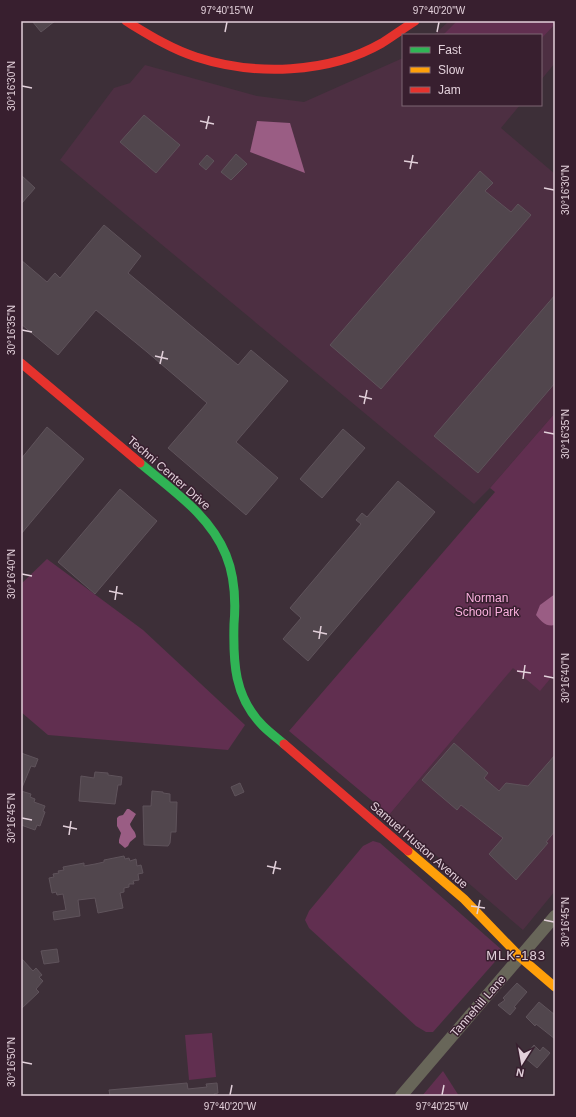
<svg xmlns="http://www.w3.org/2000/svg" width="576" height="1117" font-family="Arial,sans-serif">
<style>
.built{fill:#4d2f42}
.green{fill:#612f50}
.water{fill:#9a5d84}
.building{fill:#51464d;stroke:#5f535b}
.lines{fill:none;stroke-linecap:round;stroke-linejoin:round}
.street{stroke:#686659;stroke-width:12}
.fast{stroke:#30b455;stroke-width:9}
.slow{stroke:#ff9f0a;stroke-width:9}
.jam{stroke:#e5322d;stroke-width:9}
.ticks{fill:none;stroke:#e2d0da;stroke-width:1.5}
.labels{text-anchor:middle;stroke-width:3;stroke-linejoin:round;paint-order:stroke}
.street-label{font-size:12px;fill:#e2d0da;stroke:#381f2f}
.park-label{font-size:12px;fill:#fab0de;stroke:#381f2f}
.neighbourhood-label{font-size:13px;letter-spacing:1px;fill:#e2d0da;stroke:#381f2f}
.neatline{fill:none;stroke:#e2d0da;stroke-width:1.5}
.ticks-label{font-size:10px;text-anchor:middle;fill:#e2d0da}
</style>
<rect width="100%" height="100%" fill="#3d2f38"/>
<g class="built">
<polygon points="449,21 555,21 555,63 541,80 541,35 434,35"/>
<polygon points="403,58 403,105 520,105 501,128 555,174 555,413 490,488 474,504 60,160 114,88 130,83 145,65 257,96 304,102"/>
<polygon points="513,667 540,690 555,673 555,891 523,930 389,815"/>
</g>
<g class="green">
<polygon points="457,21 555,21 555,24 541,39 541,35 443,35"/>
<polygon points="555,413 555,673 540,691 513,668 389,815 289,731 495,492 490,488"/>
<polygon points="47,559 143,630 245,725 228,750 48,735 21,712 21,584"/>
<polygon points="373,841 380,843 502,950 500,956 433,1032 426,1032 416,1026 309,928 305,920 309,911 363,846"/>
<polygon points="212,1033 216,1077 189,1080 185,1035"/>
<polygon points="443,1071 459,1096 422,1096"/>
</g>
<g class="water">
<polygon points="257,121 290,123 305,173 250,152"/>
<path d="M 555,594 L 555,625 C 546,627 542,622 536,615 L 540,605 Z"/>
<path d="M 127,809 L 129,809 L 136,814 L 130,824 C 131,829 136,831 136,837 L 130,842 L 128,846 L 125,848 L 119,843 L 119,840 L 121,833 L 117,826 L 117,818 L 119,816 L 123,815 Z"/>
</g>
<g class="building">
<polygon points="32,21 55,21 41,32"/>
<polygon points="144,115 180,145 156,173 120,142"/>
<polygon points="236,154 247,164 231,180 221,172"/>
<polygon points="207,155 214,161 206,170 199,164"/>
<polygon points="480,171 493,183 485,191 511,212 518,204 531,215 381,389 330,345"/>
<polygon points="21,175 35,188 21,204"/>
<polygon points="104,225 141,256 128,273 238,365 251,350 288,381 236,442 278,478 246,515 168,448 207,403 147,352 96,310 58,355 21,324 21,260 47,282 55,273 60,278"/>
<polygon points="555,295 555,383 478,473 434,436"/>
<polygon points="47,427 84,459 21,534 21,459"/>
<polygon points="343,429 365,448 322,498 300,479"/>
<polygon points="398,481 435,512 308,661 283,639 301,618 290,608 361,524 356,520 362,513 367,517"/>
<polygon points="120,489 157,521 95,594 58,562"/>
<polygon points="454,743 488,773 484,778 499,791 506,783 528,786 555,755 555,831 546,842 548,843 516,880 489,854 503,838 461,805 457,810 422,780"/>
<polygon points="21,753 38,759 35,767 31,766 21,790"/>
<polygon points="95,772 108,773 108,775 122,777 121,785 118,785 115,804 79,801 81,776 94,778"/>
<polygon points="240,783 244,792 235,796 231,787"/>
<polygon points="21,791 31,794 30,797 35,799 34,802 45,806 43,811 45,812 40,826 37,825 35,830 21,825"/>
<polygon points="152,791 163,792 163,793 170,794 170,802 177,802 176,832 171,832 170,843 168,846 144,845 143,806 151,806"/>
<polygon points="124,856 125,859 129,858 130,861 136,859 137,866 141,865 143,873 138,874 139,880 133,881 134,884 129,884 129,887 124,888 124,892 120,893 123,908 98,913 95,898 78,900 80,916 54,920 53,912 66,910 63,894 57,895 56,892 52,893 49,878 54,877 53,874 59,873 58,871 64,870 63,867 84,863 84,866 95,864 104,862 104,860"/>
<polygon points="57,949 59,962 44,964 41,951"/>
<polygon points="21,958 33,971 36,968 42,975 39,977 43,981 36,989 39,992 21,1009"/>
<polygon points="517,983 527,992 514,1007 516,1008 510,1015 498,1005 505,1000 503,998"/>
<polygon points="539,1002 555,1015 555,1039 536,1024 535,1026 526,1017"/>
<polygon points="534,1045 540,1051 543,1047 550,1053 537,1068 524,1057"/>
<polygon points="187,1083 188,1089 207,1087 206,1084 217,1083 218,1093 214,1094 215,1096 110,1096 109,1090"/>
</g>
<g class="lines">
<polyline class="street" points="401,1096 555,916"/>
<path class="fast" d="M 140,463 C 172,490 210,515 226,555 C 235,577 236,600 234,624 C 233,662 234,697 263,726 C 269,732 277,738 284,744"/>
<polyline class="slow" points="408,851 464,899 520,957 555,987"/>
<g class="jam">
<path d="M 126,21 C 149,35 171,49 196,57 C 255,76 328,74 382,43 C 393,36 404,28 415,21"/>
<polyline points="21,363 140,463"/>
<polyline points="284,744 408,851"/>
</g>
</g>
<path class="ticks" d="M 225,32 L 227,22M 437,32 L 439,22M 22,86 L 32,88M 200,121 L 214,124M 206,129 L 209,116M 404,161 L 418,163M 410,169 L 413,155M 544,188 L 554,190M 22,330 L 32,332M 155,356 L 168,359M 160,364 L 163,351M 359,396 L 372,399M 364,404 L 367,390M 544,432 L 554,434M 22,574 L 32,576M 109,591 L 123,594M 115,600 L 117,586M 313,631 L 327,634M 319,639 L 321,626M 517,671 L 531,673M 544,676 L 554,678M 523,679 L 525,665M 22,818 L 32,820M 63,826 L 77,829M 69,835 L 71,821M 267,866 L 281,869M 273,874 L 276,861M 471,906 L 485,908M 477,914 L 480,900M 544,920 L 554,922M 22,1062 L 32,1064M 230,1095 L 232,1085M 442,1095 L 444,1085"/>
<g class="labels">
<g class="street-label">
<text transform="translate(169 473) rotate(41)" y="4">Techni Center Drive</text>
<text transform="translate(419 845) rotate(41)" y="4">Samuel Huston Avenue</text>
<text transform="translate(478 1006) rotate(-49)" y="4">Tannehill Lane</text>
</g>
<g class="park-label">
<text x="487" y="602">Norman<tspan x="487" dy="14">School Park</tspan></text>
</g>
<g class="neighbourhood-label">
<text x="516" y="960">MLK-183</text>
</g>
</g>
<rect width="576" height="1117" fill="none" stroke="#381f2f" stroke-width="44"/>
<rect x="402" y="34" width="140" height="72" fill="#381f2f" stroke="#7c6673"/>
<rect x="410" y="47" width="20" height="6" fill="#30b455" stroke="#7c6673"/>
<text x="438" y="54" font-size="12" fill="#e2d0da">Fast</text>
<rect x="410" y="67" width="20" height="6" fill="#ff9f0a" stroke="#7c6673"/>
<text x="438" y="74" font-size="12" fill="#e2d0da">Slow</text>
<rect x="410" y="87" width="20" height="6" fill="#e5322d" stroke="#7c6673"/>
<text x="438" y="94" font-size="12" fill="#e2d0da">Jam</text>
<g transform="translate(522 1063) rotate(191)" stroke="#381f2f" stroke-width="3" paint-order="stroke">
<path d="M0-3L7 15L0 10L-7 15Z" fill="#e2d0da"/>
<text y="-6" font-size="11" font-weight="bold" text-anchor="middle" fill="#e2d0da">N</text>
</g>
<rect x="22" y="22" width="532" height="1073" class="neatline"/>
<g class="ticks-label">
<text x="227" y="14">97°40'15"W</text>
<text x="439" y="14">97°40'20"W</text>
<text transform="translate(11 86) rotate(-90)" y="4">30°16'30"N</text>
<text transform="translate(565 190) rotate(-90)" y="4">30°16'30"N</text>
<text transform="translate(11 330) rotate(-90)" y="4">30°16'35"N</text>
<text transform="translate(565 434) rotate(-90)" y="4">30°16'35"N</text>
<text transform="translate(11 574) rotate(-90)" y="4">30°16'40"N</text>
<text transform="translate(565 678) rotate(-90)" y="4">30°16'40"N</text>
<text transform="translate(11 818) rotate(-90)" y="4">30°16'45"N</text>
<text transform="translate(565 922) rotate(-90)" y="4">30°16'45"N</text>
<text transform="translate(11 1062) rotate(-90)" y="4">30°16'50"N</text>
<text x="230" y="1110">97°40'20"W</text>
<text x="442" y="1110">97°40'25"W</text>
</g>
</svg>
